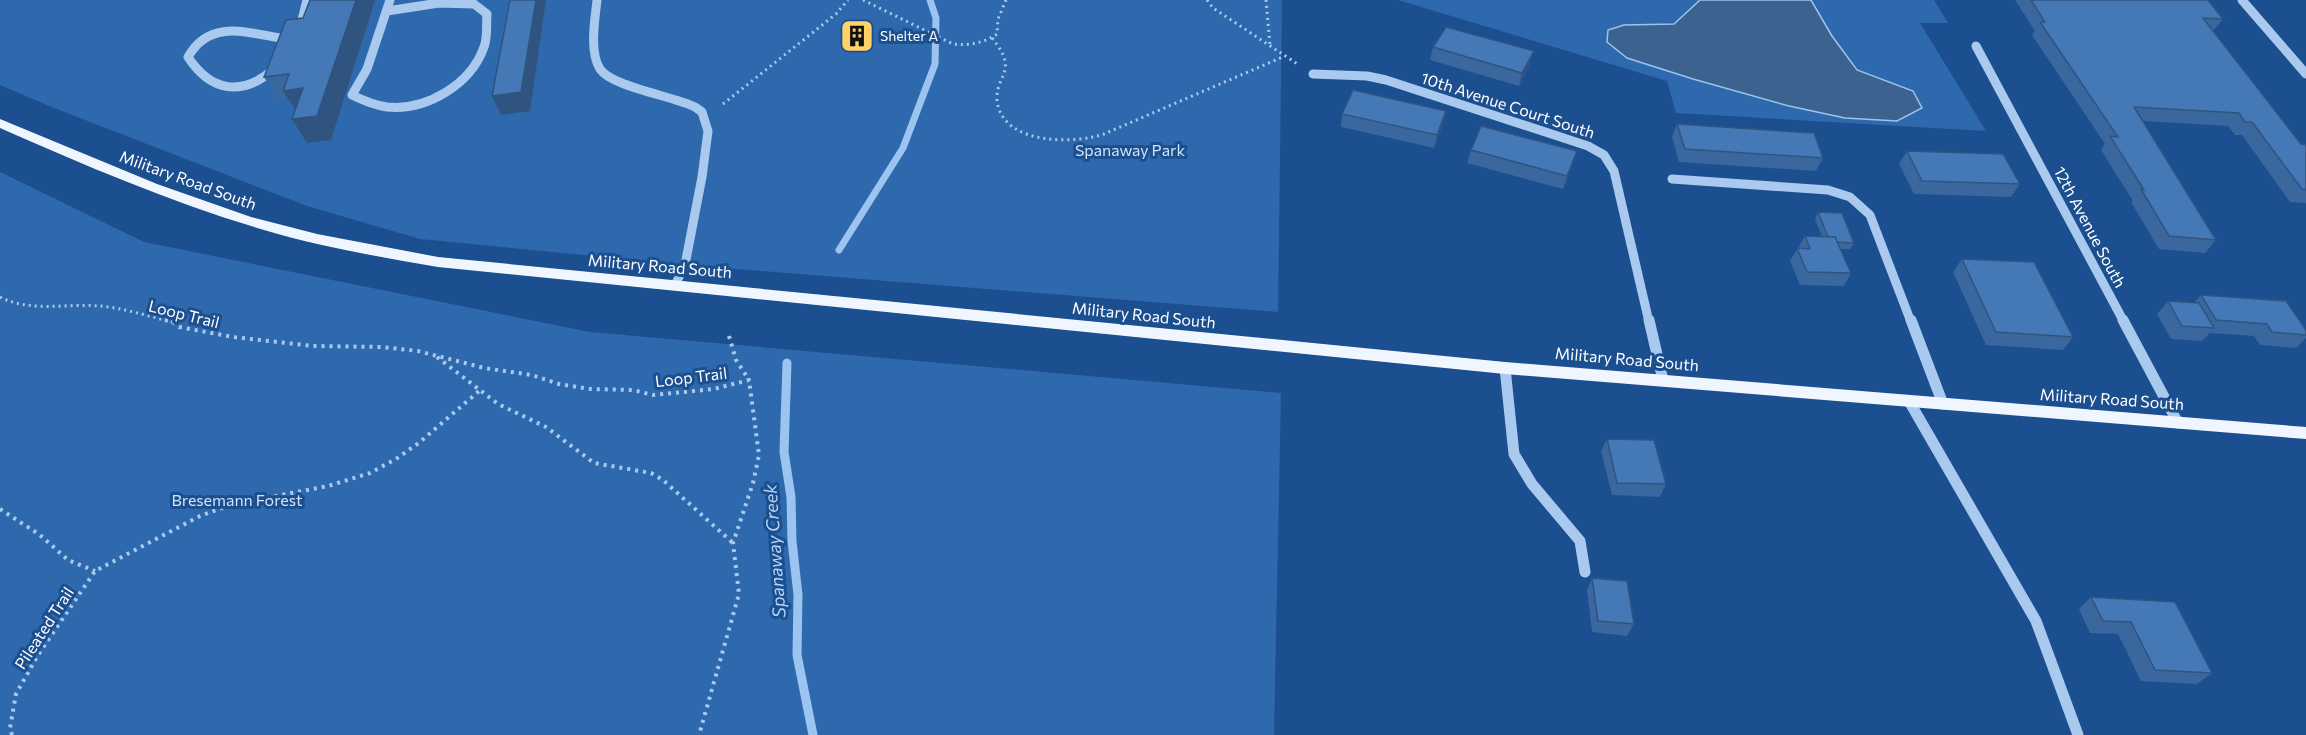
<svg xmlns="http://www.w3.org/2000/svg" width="2306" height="735" font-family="Commissioner,sans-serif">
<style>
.green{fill:#2e69ad}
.water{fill:#3c6290;stroke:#9cc4f0;stroke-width:1.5}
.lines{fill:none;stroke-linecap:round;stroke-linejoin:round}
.stream-far1{stroke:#9cc4f0;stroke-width:7}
.stream{stroke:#9cc4f0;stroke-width:9}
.path-far1{stroke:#a9c9ee;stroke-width:3;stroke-dasharray:2 4;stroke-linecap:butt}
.path{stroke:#a9c9ee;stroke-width:4;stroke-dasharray:3 5;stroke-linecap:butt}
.minor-far1{stroke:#a9c9ee;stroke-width:9}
.minor{stroke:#a9c9ee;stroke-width:11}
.major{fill:#f0f6ff;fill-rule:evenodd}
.wall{fill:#3a679d}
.shaded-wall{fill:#305480}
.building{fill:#4478b7;stroke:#305480;stroke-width:1.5}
.labels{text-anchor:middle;stroke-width:6;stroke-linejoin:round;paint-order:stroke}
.far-poi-label{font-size:14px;fill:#fff;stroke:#1b4f8f;text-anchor:start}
.street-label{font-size:16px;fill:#fff;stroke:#1b4f8f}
.park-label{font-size:16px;fill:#cfe3fa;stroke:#1b4f8f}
.water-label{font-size:18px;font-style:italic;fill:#b5d3f5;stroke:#1b4f8f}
</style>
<rect width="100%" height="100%" fill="#1b4f8f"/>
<g class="green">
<polygon points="0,0 1282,0 1278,312 685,265 420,239 307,206 54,108 0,85"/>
<polygon points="1398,0 1700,0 1674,24 1624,25 1607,42 1627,58 1693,79 1789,106 1845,118 1913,91 1857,70 1832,36 1811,0 1934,0 1948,23 1920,23 1986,131 1676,113 1667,81"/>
<polygon points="0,172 144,242 590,332 1281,393 1274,735 0,735"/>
</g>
<polygon class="water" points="1700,0 1811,0 1832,36 1857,70 1913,91 1922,108 1897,121 1845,118 1789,106 1693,79 1627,58 1607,42 1608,30 1624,25 1674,24"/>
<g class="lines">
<polyline class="stream-far1" points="839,250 903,148 935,64 936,18 930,0"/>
<polyline class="stream" points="787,363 784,452 791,497 792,541 798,595 797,655 813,735"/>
<g class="path-far1">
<path d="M 863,0 L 953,44 C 969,46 983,43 997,34 L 998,19 L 1006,0"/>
<polyline points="1207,0 1213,8 1299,65"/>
<polyline points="1266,0 1270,45"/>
<path d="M 992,38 C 1022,74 991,76 998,106 C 1008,145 1075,144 1104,134 L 1285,56"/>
<polyline points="723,104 836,14 848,0"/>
<path d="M 0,297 C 32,313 65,303 100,306 C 123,308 148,316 172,322"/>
</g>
<g class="path">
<polyline points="165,320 173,322 179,327 233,337 313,346 382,347 418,351 484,368 532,375 559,384 590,389 633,390 653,395 714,389 749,380 759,455 753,483 733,543 739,594 699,735"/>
<polyline points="729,336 736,360 749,380"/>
<polyline points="437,357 498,404 546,427 594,463 651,473 663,480 733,543"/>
<polyline points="0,509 40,535 68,560 95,571"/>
<polyline points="12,735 10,728 16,694 38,655 95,571 200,516 230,505 328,486 370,473 396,459 420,442 479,391"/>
</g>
<g class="minor-far1">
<path d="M 597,0 C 595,19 589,52 600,69 C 612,87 673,96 695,107 L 702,112 L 708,131 L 702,177 L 685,265 L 675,285"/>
<polyline points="2242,0 2306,74"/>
<path d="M 387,11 L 439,3 L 474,4 L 487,14 C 486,25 488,37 484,47 C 471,84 427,111 387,107 C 374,105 364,101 352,95 L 367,69 L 390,0"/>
<polyline points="294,29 302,20 307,0"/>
<polyline points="1976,46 2124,322"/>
<path d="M 274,69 C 242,97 211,92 188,57 C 210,18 248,33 285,39"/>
<polyline points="1313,74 1367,76 1386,80 1588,146 1604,155 1614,171 1649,322"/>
<polyline points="1672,179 1828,190 1850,197 1870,215 1911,322"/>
</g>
<g class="minor">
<polyline points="1649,320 1663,380"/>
<polyline points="1911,320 1943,404"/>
<polyline points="2123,320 2178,423"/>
<polyline points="1505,368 1514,454 1532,484 1580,541 1585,572"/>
<polyline points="1909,401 2036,621 2078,735"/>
</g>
<path class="major" d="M 0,119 L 157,184 L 251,217 L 317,234 L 438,257 L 1505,362 L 2306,427 L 2306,439 L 1505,374 L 438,267 C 380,257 321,247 264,230 C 173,203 86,166 0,128 Z"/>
</g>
<g class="wall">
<polygon points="310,0 375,0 331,140 307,143 292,119 295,110 288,99 279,100 264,77 303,18"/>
<polygon points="2015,0 2208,0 2223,19 2213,31 2301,144 2306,145 2306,203 2290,202 2242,135 2235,135 2228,126 2143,121 2216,240 2205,253 2159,249 2131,202 2133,201 2101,150 2105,144 2032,35 2035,31"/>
<polygon points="1433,47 1530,64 1519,86 1430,60"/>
<polygon points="1342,114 1443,124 1434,148 1341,127"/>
<polygon points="1677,124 1823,158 1816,171 1679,162 1672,137"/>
<polygon points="1471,150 1577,151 1563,189 1467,163"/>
<polygon points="1907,151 2020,184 2011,197 1914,194 1899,164"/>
<polygon points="1818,212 1854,243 1850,249 1840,249 1851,273 1844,286 1800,285 1790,261 1805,236 1822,237 1815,219"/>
<polygon points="1962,259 2073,337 2063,350 1986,345 1953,272"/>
<polygon points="2201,295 2306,330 2306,338 2296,348 2260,345 2254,336 2210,333 2202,341 2171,339 2157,314 2168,301 2194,303"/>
<polygon points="1607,439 1666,484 1660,497 1612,495 1601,451"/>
<polygon points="1592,578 1634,624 1627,636 1592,632 1587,590"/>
<polygon points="2091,597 2212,673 2197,684 2141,681 2118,634 2090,633 2079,609"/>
</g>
<g class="shaded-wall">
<polygon points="356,0 375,0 331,140 307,143 292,119"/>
<polygon points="536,0 546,0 530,111 501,115 492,96"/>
<polygon points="1534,51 1530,64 1519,86 1522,73"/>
<polygon points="303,88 298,114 283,91"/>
<polygon points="1446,111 1443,124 1434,148 1437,135"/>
</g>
<g class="building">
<polygon points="310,0 356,0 317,116 292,119 303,88 283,91 289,74 264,77 286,20 303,18"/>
<polygon points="510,0 536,0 521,92 492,96"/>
<polygon points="2031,0 2208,0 2223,19 2203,18 2301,144 2306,145 2306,190 2302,189 2252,122 2245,122 2239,113 2134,107 2216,240 2169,236 2141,189 2144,190 2110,136 2118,137 2040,22 2045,22"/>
<polygon points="1446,27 1534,51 1522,73 1433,47"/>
<polygon points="1353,90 1446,111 1437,135 1342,114"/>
<polygon points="1677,124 1814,133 1823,158 1685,149"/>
<polygon points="1481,126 1577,151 1567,176 1471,150"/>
<polygon points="1907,151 2003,154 2020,184 1922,181"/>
<polygon points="1818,212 1842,213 1854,243 1837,242 1835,237 1828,237"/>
<polygon points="1805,236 1835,237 1851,273 1807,272 1797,248 1810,249"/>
<polygon points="1962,259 2034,262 2073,337 1996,332"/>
<polygon points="2201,295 2286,301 2306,330 2306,335 2272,332 2267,324 2216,320"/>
<polygon points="2168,301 2199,303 2214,328 2182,326"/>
<polygon points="1607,439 1654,440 1666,484 1617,483"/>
<polygon points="1592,578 1627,581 1634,624 1598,621"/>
<polygon points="2091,597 2175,602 2212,673 2155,670 2131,622 2103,621"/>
</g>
<defs>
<g id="building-square" transform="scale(1.725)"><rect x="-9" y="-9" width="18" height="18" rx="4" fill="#ffd166" stroke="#1b4f8f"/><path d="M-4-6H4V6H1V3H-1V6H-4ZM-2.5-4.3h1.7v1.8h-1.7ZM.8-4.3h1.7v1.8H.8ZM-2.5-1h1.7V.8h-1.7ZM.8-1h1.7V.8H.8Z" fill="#111"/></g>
</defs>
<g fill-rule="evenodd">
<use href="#building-square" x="857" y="36"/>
</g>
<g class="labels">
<g class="far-poi-label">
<text x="880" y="41">Shelter A</text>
</g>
<g class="street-label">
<text transform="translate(1508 105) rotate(18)" y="6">10th Avenue Court South</text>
<text transform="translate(188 180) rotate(20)" y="6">Military Road South</text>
<text transform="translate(2090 227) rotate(62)" y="6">12th Avenue South</text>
<text transform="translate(660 266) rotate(5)" y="6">Military Road South</text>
<text transform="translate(184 314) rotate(14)" y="6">Loop Trail</text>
<text transform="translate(1144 315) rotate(6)" y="6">Military Road South</text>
<text transform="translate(1627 359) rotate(5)" y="6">Military Road South</text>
<text transform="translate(691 377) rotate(-7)" y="6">Loop Trail</text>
<text transform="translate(2112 399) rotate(4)" y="6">Military Road South</text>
<text transform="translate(44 628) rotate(-57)" y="6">Pileated Trail</text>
</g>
<g class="park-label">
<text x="1130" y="156">Spanaway Park</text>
<text x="237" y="506">Bresemann Forest</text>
</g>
<g class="water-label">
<text transform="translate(775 551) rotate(-94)" y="6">Spanaway Creek</text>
</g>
</g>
</svg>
